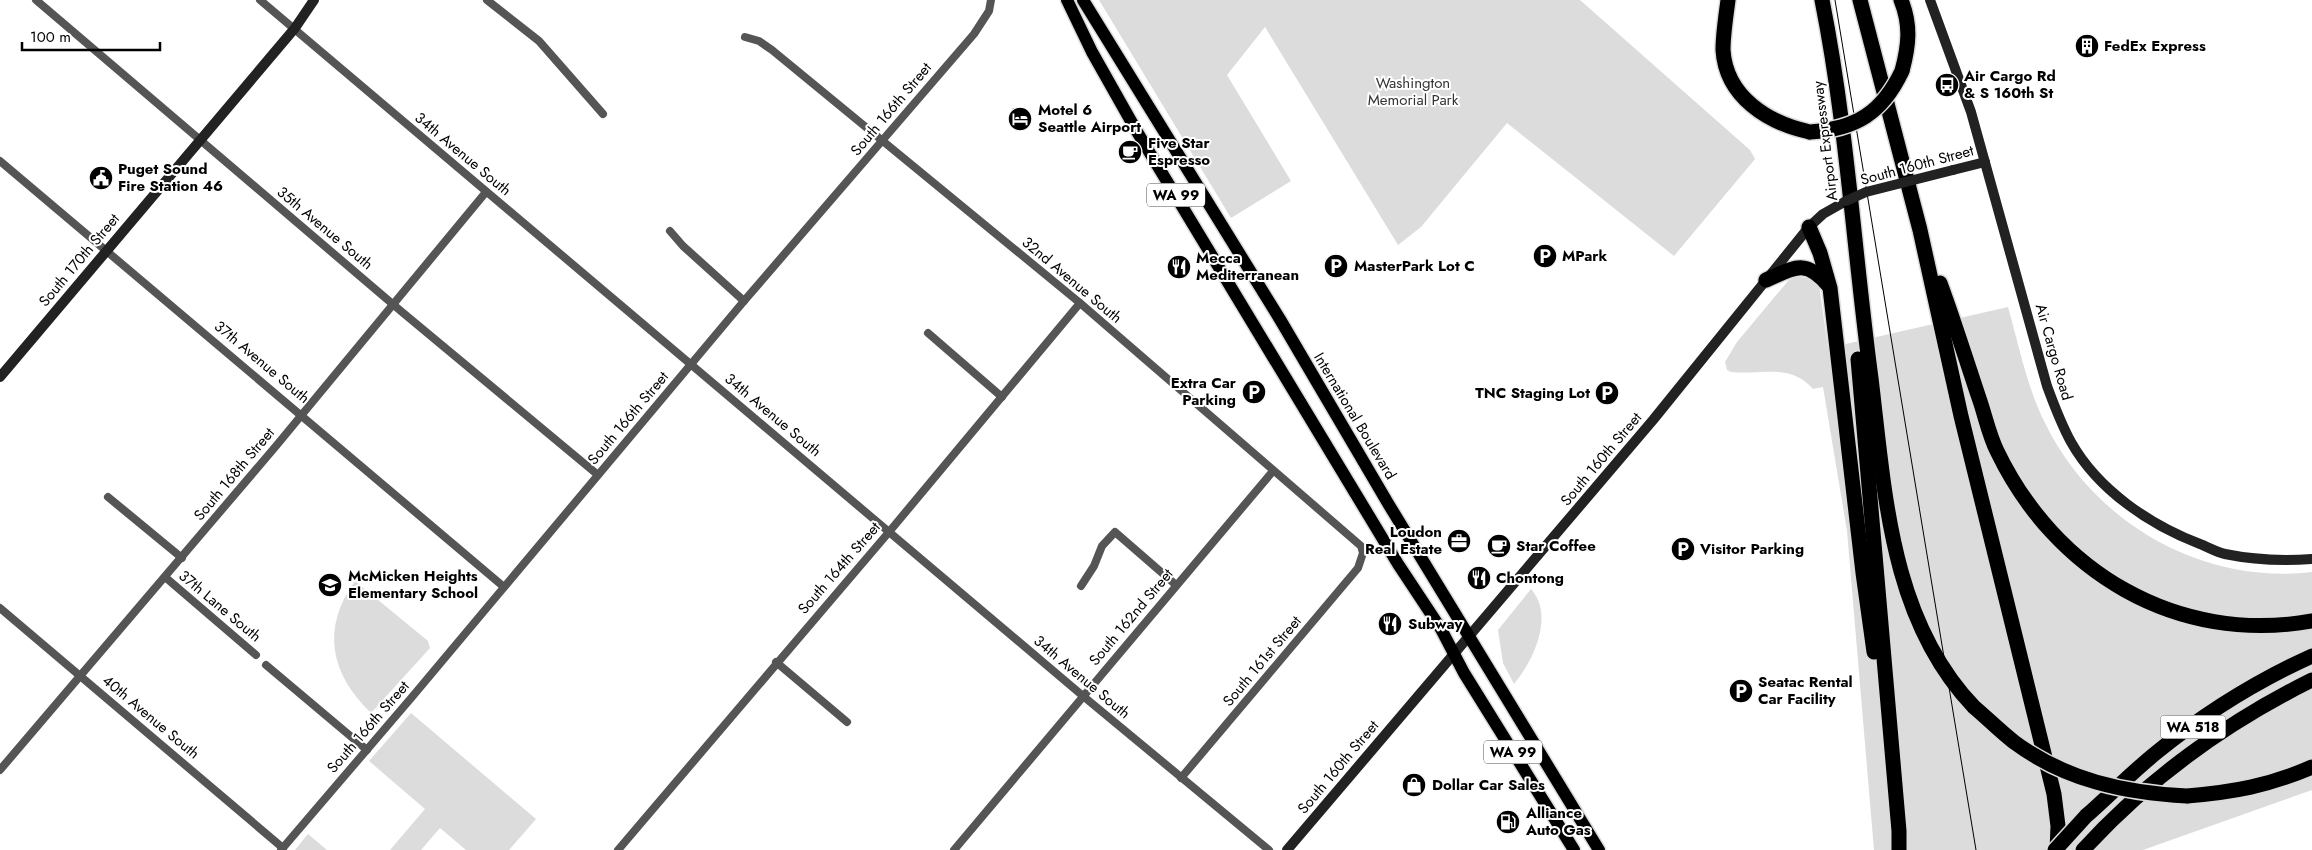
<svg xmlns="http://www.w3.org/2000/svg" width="2312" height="850" font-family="Jost,sans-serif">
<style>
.green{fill:#dcdcdc}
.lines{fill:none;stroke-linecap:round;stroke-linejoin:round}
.primary-casing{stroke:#dbdbdb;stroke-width:15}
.highway-casing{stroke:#dbdbdb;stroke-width:18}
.street{stroke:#555;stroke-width:8}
.secondary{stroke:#222;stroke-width:10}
.primary{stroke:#000;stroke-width:12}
.highway{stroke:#000;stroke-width:15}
.tram{stroke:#000;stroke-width:1}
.highway-bridge-casing{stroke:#dbdbdb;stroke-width:18;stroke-linecap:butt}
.secondary-bridge{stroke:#222;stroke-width:10}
.highway-bridge{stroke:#000;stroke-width:15}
.labels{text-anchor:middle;stroke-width:4;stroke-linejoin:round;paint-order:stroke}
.shield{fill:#fff;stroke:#4c4c4c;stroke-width:1}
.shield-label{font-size:14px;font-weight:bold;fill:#000}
.poi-label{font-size:15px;font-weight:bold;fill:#000;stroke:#fff;text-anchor:start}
.park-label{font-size:15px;fill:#333;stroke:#fff}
.street-label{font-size:15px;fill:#000;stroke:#fff}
</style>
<rect width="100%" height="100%" fill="#fff"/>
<g class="green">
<polygon points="1099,0 1580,0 1750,150 1755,159 1674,256 1507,123 1421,227 1398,245 1265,27 1227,75 1291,181 1231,218"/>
<path d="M 1796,276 L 1816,280 L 1819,285 L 1828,348 L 2008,307 C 2019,346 2027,387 2045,423 C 2093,522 2201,585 2312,572 L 2312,790 L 2143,850 L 1874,850 L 1847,531 L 1823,387 L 1813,389 C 1790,363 1763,375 1731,372 L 1727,370 L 1725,362 L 1737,342 L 1788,281 Z"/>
<path d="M 355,581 L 428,641 L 430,648 L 371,713 C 330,674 321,628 355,581 Z"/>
<path d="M 1531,589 C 1555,616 1533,661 1514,684 L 1503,663 L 1498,630 Z"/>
<polygon points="411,713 536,819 509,850 466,850 440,828 421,850 390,850 425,809 369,761"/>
<polygon points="308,834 327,850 295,850"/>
</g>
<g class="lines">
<g class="primary-casing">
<g id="primary">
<polyline points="1067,0 1092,52 1136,130 1398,564 1441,629 1464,673 1574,850"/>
<polyline points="1083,0 1281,321 1389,505 1599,850"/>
</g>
</g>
<g class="highway-casing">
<g id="highway">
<path d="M 1728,0 C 1726,16 1723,34 1723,50 C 1726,97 1768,123 1810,132"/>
<path d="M 1822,0 C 1847,125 1854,252 1871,378 C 1885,493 1890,619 1974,707"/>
<polyline points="1860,0 1920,230 1961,416 2054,794 2058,826 2057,850"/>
<path d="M 1901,0 C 1911,25 1909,45 1902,71"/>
<polyline points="1809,227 1820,253 1830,288 1863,573 1874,652"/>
<path d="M 1766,280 C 1794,268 1805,258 1828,285"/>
<path d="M 1940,283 C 1954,321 1966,359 1979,398 C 1985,415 1989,435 1997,451 C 2055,572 2177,645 2312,621"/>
<polyline points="1858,359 1899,831 1899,850"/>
<path d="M 2187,796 C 2234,792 2268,786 2312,767"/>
<path d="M 2086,816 C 2110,795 2132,772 2157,752 C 2204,714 2257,681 2312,656"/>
<path d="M 2083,850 C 2147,780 2227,722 2312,680"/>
</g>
</g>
<g class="street">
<polyline points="36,0 402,312 598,475"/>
<polyline points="260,0 1083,696 1269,850"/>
<polyline points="487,0 539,41 603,114"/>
<polyline points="745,37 759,41 772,50 1080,303 1361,546 1363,553 1358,568 1181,778"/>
<polyline points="0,161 504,587"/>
<polyline points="670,231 683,246 744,301"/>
<polyline points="928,333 1002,397"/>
<polyline points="108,497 182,558"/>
<polyline points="165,577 256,655"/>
<polyline points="1081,586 1094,566 1102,546 1115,532 1176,585"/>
<polyline points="0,608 283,848"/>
<polyline points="776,662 847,722"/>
<polyline points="266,665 367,750"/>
<polyline points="0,770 276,446 486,192"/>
<polyline points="281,850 412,697 744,301 974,34 989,11 991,0"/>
<polyline points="618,850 889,532 1080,303"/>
<polyline points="954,850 1273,471"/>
</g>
<g class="secondary">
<path d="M 1930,0 L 1971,112 L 2047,386 C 2054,405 2061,424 2071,442 C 2098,490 2150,525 2200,544 C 2208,547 2216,552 2225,554 C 2254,560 2283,561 2312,559"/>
<polyline points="1953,170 1985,162"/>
<polyline points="0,377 295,28 314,0"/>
<polyline points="1287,850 1653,420 1809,227 1823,214 1846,201"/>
</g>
<use href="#primary" class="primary"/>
<use href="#highway" class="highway"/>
<polyline class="tram" points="1835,0 1976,850"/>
<g class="highway-bridge-casing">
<g id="highway-bridge">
<path d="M 1810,132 C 1856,129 1882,113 1902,71"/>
<path d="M 1974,707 C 1987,718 2000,731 2014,742 C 2065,780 2125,793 2187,796"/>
<polyline points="2055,850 2086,816"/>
</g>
</g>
<polyline class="secondary-bridge" points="1846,201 1866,192 1953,170"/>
<use href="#highway-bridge" class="highway-bridge"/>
</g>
<defs>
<g id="building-disc" transform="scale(1.25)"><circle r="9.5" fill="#000" stroke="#fff"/><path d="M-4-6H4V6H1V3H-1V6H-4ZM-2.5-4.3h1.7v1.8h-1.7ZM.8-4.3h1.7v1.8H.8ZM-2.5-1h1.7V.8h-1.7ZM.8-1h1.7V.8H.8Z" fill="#fff"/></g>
<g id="bus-disc" transform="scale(1.25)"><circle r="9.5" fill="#000" stroke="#fff"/><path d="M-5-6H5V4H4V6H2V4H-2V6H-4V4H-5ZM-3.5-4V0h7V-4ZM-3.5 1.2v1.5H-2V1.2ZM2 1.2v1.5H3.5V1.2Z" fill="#fff"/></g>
<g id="hotel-disc" transform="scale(1.25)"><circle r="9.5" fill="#000" stroke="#fff"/><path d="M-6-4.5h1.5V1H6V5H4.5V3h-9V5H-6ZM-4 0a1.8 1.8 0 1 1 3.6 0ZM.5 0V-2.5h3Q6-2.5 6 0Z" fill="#fff"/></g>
<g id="cafe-disc" transform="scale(1.25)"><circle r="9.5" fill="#000" stroke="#fff"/><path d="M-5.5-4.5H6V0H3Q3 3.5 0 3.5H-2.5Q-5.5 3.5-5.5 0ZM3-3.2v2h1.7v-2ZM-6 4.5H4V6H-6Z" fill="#fff"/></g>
<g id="civic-disc" transform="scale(1.25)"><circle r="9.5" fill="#000" stroke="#fff"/><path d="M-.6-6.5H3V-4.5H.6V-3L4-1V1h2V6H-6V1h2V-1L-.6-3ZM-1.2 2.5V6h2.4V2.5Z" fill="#fff"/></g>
<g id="parking-disc" transform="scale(1.25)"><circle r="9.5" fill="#000" stroke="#fff"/><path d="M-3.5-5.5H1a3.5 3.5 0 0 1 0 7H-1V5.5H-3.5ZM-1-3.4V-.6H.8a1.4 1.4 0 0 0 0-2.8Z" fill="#fff"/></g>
<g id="restaurant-disc" transform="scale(1.25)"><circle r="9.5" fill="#000" stroke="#fff"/><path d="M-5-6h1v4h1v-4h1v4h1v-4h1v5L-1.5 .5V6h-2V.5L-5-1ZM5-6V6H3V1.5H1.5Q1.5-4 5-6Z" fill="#fff"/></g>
<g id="office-disc" transform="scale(1.25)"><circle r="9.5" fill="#000" stroke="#fff"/><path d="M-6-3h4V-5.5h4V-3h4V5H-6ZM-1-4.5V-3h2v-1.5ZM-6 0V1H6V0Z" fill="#fff"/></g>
<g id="school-disc" transform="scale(1.25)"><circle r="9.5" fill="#000" stroke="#fff"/><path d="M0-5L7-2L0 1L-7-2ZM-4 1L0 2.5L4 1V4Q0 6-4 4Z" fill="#fff"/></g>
<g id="shop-disc" transform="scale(1.25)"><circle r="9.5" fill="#000" stroke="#fff"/><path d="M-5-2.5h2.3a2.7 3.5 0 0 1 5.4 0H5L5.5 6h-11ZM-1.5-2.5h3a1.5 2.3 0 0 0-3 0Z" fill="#fff"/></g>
<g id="fuel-disc" transform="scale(1.25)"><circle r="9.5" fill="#000" stroke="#fff"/><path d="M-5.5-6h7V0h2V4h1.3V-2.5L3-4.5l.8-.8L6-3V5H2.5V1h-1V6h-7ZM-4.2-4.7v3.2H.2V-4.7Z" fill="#fff"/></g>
</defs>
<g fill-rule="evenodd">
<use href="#building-disc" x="2087" y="46"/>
<use href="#bus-disc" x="1947" y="85"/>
<use href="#hotel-disc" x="1020" y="119"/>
<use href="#cafe-disc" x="1130" y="152"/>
<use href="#civic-disc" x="101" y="178"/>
<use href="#parking-disc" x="1545" y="256"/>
<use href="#parking-disc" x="1336" y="266"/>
<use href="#restaurant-disc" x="1179" y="267"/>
<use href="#parking-disc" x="1254" y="392"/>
<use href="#parking-disc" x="1607" y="393"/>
<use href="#office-disc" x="1459" y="541"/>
<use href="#cafe-disc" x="1499" y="546"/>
<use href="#parking-disc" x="1683" y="549"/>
<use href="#restaurant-disc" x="1479" y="578"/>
<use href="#school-disc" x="330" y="585"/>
<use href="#restaurant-disc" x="1390" y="624"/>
<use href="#parking-disc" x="1741" y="691"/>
<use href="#shop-disc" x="1414" y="785"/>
<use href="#fuel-disc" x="1508" y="822"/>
</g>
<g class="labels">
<g class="shield">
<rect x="1147" y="183.5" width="58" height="23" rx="4"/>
<rect x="2160.5" y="715.5" width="65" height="23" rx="4"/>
<rect x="1484" y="740.5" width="58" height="23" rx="4"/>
</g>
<g class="shield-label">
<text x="1176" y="200">WA 99</text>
<text x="2193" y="732">WA 518</text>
<text x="1513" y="757">WA 99</text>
</g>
<g class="poi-label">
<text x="2104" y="51">FedEx Express</text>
<text x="1964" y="81">Air Cargo Rd<tspan x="1964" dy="17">&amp; S 160th St</tspan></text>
<text x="1038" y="115">Motel 6<tspan x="1038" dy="17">Seattle Airport</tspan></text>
<text x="1148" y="148">Five Star<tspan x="1148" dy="17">Espresso</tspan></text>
<text x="118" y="174">Puget Sound<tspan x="118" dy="17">Fire Station 46</tspan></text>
<text x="1562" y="261">MPark</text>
<text x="1196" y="263">Mecca<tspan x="1196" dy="17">Mediterranean</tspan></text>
<text x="1354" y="271">MasterPark Lot C</text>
<text x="1236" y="388" text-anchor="end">Extra Car<tspan x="1236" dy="17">Parking</tspan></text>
<text x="1590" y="398" text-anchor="end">TNC Staging Lot</text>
<text x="1442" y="537" text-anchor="end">Loudon<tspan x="1442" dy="17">Real Estate</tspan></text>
<text x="1516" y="551">Star Coffee</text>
<text x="1700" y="554">Visitor Parking</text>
<text x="348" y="581">McMicken Heights<tspan x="348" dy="17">Elementary School</tspan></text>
<text x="1496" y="583">Chontong</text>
<text x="1408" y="629">Subway</text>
<text x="1758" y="687">Seatac Rental<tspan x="1758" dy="17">Car Facility</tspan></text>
<text x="1432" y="790">Dollar Car Sales</text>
<text x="1526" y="818">Alliance<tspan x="1526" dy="17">Auto Gas</tspan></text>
</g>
<g class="park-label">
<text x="1413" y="88">Washington<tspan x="1413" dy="17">Memorial Park</tspan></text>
</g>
<g class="street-label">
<text transform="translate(891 109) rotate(-50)" y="5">South 166th Street</text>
<text transform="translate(1825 141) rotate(-97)" y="5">Airport Expressway</text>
<text transform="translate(463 154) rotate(40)" y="5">34th Avenue South</text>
<text transform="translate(1917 165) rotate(-15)" y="5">South 160th Street</text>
<text transform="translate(325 228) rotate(40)" y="5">35th Avenue South</text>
<text transform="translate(79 260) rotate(-50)" y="5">South 170th Street</text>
<text transform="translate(1072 280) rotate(40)" y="5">32nd Avenue South</text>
<text transform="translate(2054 352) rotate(74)" y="5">Air Cargo Road</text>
<text transform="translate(262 362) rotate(40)" y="5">37th Avenue South</text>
<text transform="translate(773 415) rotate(40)" y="5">34th Avenue South</text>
<text transform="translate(1355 416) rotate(59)" y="5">International Boulevard</text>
<text transform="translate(628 418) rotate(-50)" y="5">South 166th Street</text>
<text transform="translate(1601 459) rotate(-50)" y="5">South 160th Street</text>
<text transform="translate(234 474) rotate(-50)" y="5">South 168th Street</text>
<text transform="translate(839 568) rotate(-49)" y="5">South 164th Street</text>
<text transform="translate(220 606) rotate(40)" y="5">37th Lane South</text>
<text transform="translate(1131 617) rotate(-50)" y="5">South 162nd Street</text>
<text transform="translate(1262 661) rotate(-50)" y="5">South 161st Street</text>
<text transform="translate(1082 677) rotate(40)" y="5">34th Avenue South</text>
<text transform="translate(151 717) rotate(40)" y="5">40th Avenue South</text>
<text transform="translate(368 727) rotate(-49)" y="5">South 166th Street</text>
<text transform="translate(1338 767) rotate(-50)" y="5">South 160th Street</text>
</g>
</g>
<path d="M22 42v8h138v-8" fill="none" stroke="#000000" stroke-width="2.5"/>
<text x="30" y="42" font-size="15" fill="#000000" stroke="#ffffff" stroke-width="4" paint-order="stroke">100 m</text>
</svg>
